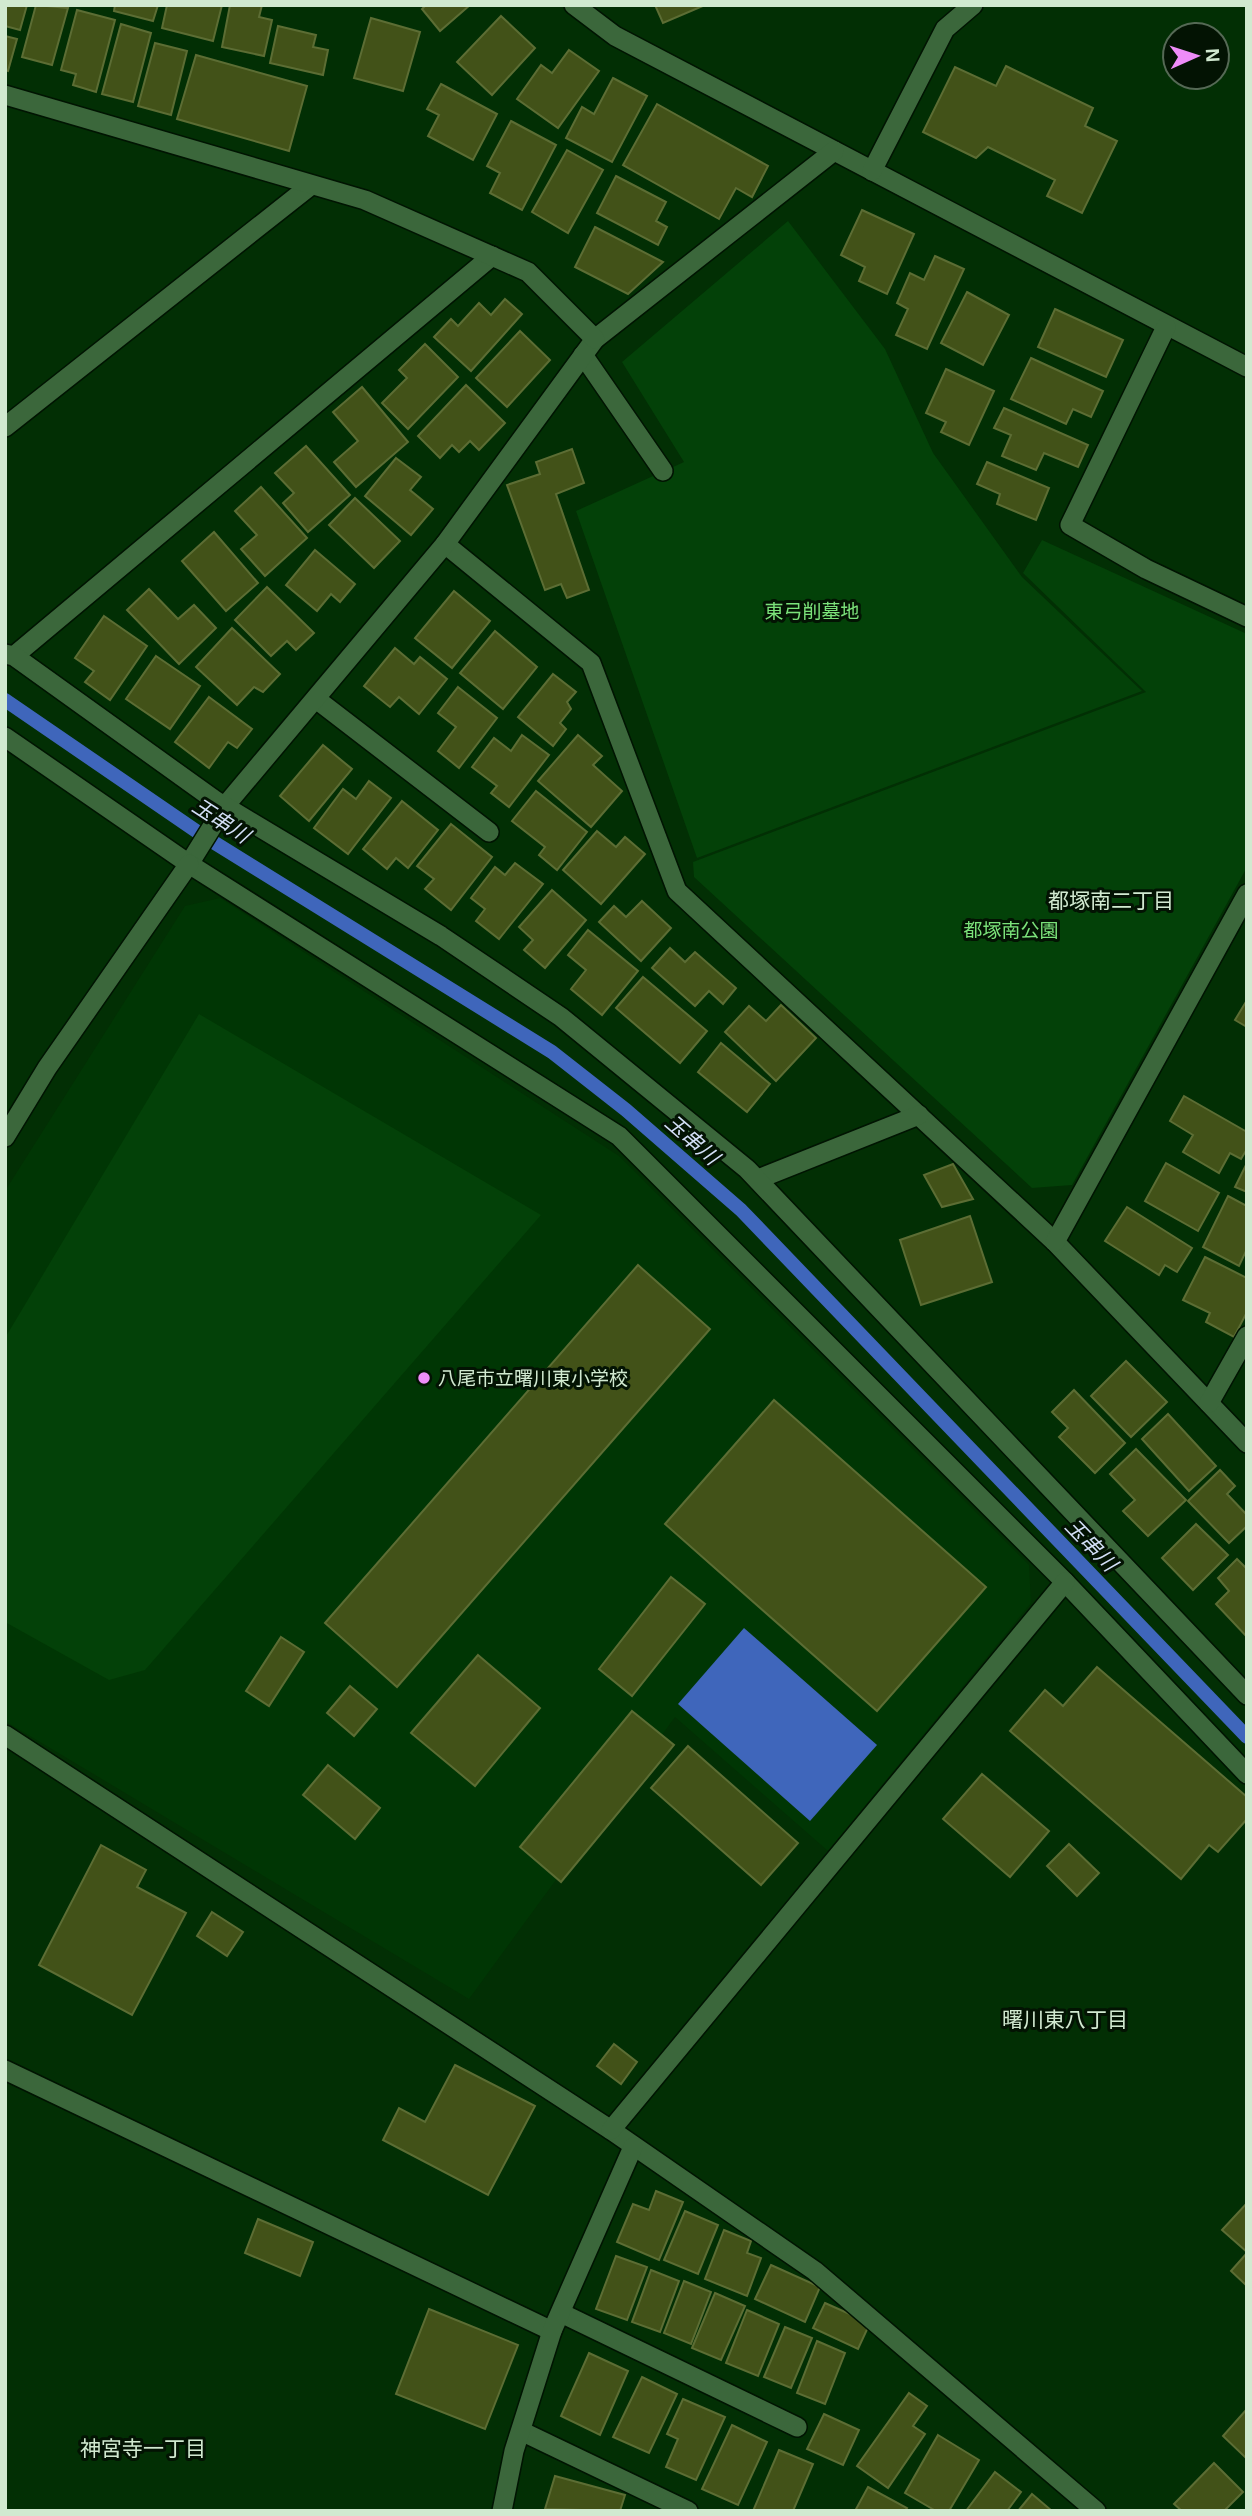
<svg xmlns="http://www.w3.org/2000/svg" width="1252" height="2516" font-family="Helvetica,'Noto Sans JP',sans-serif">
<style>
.built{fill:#003604}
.green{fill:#034108}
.water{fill:#3f66bb}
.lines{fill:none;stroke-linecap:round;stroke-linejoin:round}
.stream{stroke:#3f66bb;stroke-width:14}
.building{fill:#425218;stroke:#5c6d34;stroke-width:2}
.service-casing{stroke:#011402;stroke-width:22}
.minor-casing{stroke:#011402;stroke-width:22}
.service{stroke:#3b673b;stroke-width:19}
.minor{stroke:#3b673b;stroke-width:19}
.poi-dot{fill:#ee8cf8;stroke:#031303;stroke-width:2.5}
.labels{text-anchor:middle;stroke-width:6;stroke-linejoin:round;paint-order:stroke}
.park-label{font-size:19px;fill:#7be27a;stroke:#031303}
.poi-label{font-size:19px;fill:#d1e9d0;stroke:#031303;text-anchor:start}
.water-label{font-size:21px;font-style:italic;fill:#d3dff6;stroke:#031303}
.neighbourhood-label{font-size:21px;fill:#d1e9d0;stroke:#031303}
</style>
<rect width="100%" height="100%" fill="#022f04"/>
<polygon class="built" points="220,898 619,1156 1029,1565 1031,1603 828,1851 675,1717 469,1999 5,1721 5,1191 185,906"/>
<g class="green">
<polygon points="788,221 885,349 933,453 1022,577 1142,691 697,858 576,511 684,462 622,362"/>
<polygon points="1042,540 1247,634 1247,867 1072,1185 1032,1188 694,877 693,862 1146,692 1023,573"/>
<polygon points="199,1014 541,1215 145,1670 109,1680 5,1622 5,1338"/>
</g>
<polygon class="water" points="744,1628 877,1745 810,1821 678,1704"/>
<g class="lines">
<polyline class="stream" points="5,700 202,835 552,1052 626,1110 741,1210 1247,1737"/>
</g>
<g class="building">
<polygon points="5,5 27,5 20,30 5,26"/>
<polygon points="36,5 68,8 52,65 22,57"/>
<polygon points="115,5 158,5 153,21 114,11"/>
<polygon points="167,5 222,5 213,41 162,28"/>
<polygon points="230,5 262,5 259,17 272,20 264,56 222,47"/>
<polygon points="426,5 470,5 440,31 422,9"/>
<polygon points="655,5 705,5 663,23"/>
<polygon points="77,10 115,20 96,92 73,85 76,74 61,70"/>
<polygon points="501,16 535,48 492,95 457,62"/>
<polygon points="371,18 420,32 403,91 354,78"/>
<polygon points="121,24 151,33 133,102 102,94"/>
<polygon points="278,26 316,35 313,47 328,50 323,75 270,63"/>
<polygon points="5,36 17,39 8,71 5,70"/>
<polygon points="155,43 187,51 171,115 138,106"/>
<polygon points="569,50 599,71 558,128 517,99 541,65 552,73"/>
<polygon points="196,55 307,86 289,151 177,119"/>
<polygon points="1006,66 1093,108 1085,126 1117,141 1082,213 1047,196 1055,180 988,147 976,158 923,132 955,67 996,86"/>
<polygon points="613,78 647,96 612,162 566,138 582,107 594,114"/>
<polygon points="441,84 497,114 473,160 428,136 439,115 427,109"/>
<polygon points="657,104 768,166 752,197 736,188 719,219 623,165"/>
<polygon points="511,121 556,145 522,210 490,193 500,173 487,166"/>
<polygon points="567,150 603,170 568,233 532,212"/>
<polygon points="616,176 666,202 656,221 667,227 658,245 597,213"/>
<polygon points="862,210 914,234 887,294 859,281 865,267 841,255"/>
<polygon points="595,227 663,262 628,294 575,267"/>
<polygon points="935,256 964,269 927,349 896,335 908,309 897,303 910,273 924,280"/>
<polygon points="967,292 1009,315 983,365 941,343"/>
<polygon points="505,299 522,314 471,371 434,337 451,319 458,326 479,303 491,315"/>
<polygon points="1055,309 1123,340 1106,377 1038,347"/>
<polygon points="520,331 550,360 507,407 476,378"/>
<polygon points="425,344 458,377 408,429 382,403 407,378 399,370"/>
<polygon points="1031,358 1103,391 1091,417 1073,409 1066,424 1011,399"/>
<polygon points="946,369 994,391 969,445 941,432 946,422 926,413"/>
<polygon points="466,385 505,423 479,450 470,441 459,452 452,445 440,458 418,436"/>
<polygon points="362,387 408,442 356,487 334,462 358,441 333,412"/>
<polygon points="1004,408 1088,445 1078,467 1044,453 1036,470 1002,456 1011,435 994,428"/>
<polygon points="306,446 350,495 308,532 283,503 294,493 275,473"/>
<polygon points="572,449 584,483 556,494 589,590 567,598 561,584 545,590 507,485 540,474 536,462"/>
<polygon points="396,458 421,477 410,490 433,509 411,535 365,496"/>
<polygon points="987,462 1049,488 1036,520 997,504 1000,494 977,484"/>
<polygon points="261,487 307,538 265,576 241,549 257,535 235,511"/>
<polygon points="355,498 400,541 374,568 329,525"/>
<polygon points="214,532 258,583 226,611 182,561"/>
<polygon points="315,550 355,584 340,602 331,594 317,611 286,585"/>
<polygon points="267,587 314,633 296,650 287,641 271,656 235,620"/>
<polygon points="149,589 178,619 194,605 216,628 179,664 127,610"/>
<polygon points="454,591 490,621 452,668 415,638"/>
<polygon points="104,616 147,646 110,700 85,682 94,671 75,658"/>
<polygon points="232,628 280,674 263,692 254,687 237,705 196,667"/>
<polygon points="495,631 537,667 503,709 460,673"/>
<polygon points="395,648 414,664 420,657 447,679 419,714 399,697 390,707 364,686"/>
<polygon points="156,656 200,686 170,729 126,699"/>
<polygon points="553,674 576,692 567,702 571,709 560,723 566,729 553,746 518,717"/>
<polygon points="458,687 497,718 459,768 438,751 456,727 438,713"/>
<polygon points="209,697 252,729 237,748 228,742 209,768 175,742"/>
<polygon points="522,735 549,755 509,807 491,793 497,786 472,767 494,738 511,751"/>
<polygon points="578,735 602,756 593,765 622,791 591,827 538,781"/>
<polygon points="323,745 352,769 309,821 280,796"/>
<polygon points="369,781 391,798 348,854 314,828 343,789 356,799"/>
<polygon points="536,791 587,832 557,870 539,855 545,847 512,821"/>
<polygon points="402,801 438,830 408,868 396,858 387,869 363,849"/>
<polygon points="451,824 492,857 451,910 425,889 434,879 417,866"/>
<polygon points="597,831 616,847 625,837 645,854 601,904 563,870"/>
<polygon points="515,863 543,884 499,939 476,921 485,909 471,898 495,867 505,875"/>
<polygon points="552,890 586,920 545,968 524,950 533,940 519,927"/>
<polygon points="642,901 671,928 641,961 599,922 614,906 626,917"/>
<polygon points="588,930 638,971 602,1015 571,989 586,970 568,955"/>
<polygon points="670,948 685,962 695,952 736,988 723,1004 709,991 695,1006 652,968"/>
<polygon points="643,977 707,1031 680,1063 616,1008"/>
<polygon points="1247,1000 1247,1027 1235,1020"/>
<polygon points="781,1005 816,1038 776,1081 725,1032 749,1006 766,1021"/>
<polygon points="721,1043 770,1084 747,1112 698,1072"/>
<polygon points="1184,1096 1247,1132 1247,1149 1241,1159 1230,1153 1219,1173 1183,1152 1193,1135 1170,1121"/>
<polygon points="1166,1163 1219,1193 1198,1231 1145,1201"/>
<polygon points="1247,1163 1247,1192 1235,1187"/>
<polygon points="953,1164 973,1199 942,1207 924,1175"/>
<polygon points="1228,1196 1247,1206 1247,1249 1239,1266 1203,1247"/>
<polygon points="1127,1207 1192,1248 1177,1272 1165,1265 1159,1275 1105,1241"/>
<polygon points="970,1216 992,1282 921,1305 900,1240"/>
<polygon points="1205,1257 1247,1278 1247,1312 1234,1337 1206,1322 1210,1313 1183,1300"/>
<polygon points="638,1265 710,1329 397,1687 325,1623"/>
<polygon points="1126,1361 1167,1402 1131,1437 1091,1396"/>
<polygon points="1074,1390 1125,1443 1095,1473 1059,1437 1068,1428 1052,1412"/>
<polygon points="774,1400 986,1587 877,1711 665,1524"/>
<polygon points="1168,1414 1216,1466 1189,1491 1142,1439"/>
<polygon points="1136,1449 1186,1500 1148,1536 1123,1511 1135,1500 1110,1474"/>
<polygon points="1220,1470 1235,1486 1227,1494 1247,1515 1247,1526 1229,1543 1188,1501"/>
<polygon points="1196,1524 1228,1555 1193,1590 1162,1558"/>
<polygon points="1237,1559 1247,1569 1247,1637 1216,1604 1229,1591 1218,1578"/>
<polygon points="671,1577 705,1604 632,1696 599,1669"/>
<polygon points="281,1637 304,1652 269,1706 246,1691"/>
<polygon points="478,1655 540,1708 475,1786 411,1733"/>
<polygon points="1097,1667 1247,1797 1247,1819 1218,1852 1209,1845 1181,1879 1010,1731 1045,1690 1063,1706"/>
<polygon points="350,1686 377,1709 354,1736 327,1713"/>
<polygon points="632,1711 674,1745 561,1882 520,1847"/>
<polygon points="688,1746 798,1843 761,1885 651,1788"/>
<polygon points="328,1765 380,1808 355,1839 303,1795"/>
<polygon points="982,1774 1049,1831 1010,1877 943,1819"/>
<polygon points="1069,1844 1099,1873 1077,1896 1047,1866"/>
<polygon points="101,1845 146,1870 137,1887 186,1913 132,2015 39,1965"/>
<polygon points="212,1912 243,1932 227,1956 197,1936"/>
<polygon points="614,2044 637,2062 621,2084 597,2066"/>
<polygon points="455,2065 535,2106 488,2195 383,2140 399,2108 425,2122"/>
<polygon points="656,2191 683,2202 659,2260 617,2242 633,2204 649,2210"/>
<polygon points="1247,2203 1247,2252 1222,2230"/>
<polygon points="685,2211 718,2225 698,2274 664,2260"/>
<polygon points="258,2219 313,2242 300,2276 245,2253"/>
<polygon points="724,2230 751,2241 747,2253 761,2258 747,2296 705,2279"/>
<polygon points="1247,2253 1247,2286 1231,2271"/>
<polygon points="616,2256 647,2267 627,2320 596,2309"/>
<polygon points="771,2265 820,2287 805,2322 755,2299"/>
<polygon points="651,2270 679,2281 660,2332 632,2322"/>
<polygon points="684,2281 711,2292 691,2344 664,2333"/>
<polygon points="715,2293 745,2306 721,2360 692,2348"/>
<polygon points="825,2303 870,2323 858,2349 813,2328"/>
<polygon points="429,2309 518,2345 485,2429 396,2394"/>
<polygon points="747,2310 779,2324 758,2376 726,2363"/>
<polygon points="785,2327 812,2338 791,2388 764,2377"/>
<polygon points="817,2341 845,2353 825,2404 797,2393"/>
<polygon points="589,2353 628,2371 600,2435 561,2416"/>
<polygon points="642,2377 677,2394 649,2453 613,2437"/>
<polygon points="909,2393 927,2406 913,2426 925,2434 888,2488 857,2466"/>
<polygon points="683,2399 725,2417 696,2480 666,2467 678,2439 667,2434"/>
<polygon points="1247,2409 1247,2459 1223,2436"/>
<polygon points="824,2414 859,2430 843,2465 807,2449"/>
<polygon points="732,2425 767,2442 738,2505 702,2489"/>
<polygon points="938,2435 979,2460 949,2511 936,2511 905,2493"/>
<polygon points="779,2450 813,2464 793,2511 753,2511"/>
<polygon points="1214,2463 1243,2492 1224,2511 1182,2511 1174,2504"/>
<polygon points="995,2472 1021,2492 1007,2511 966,2511"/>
<polygon points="555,2476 625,2495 620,2511 545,2509"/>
<polygon points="868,2487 907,2508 905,2511 855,2511"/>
<polygon points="1032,2494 1052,2511 1018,2511"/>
</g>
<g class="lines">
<g class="service-casing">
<g id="service">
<polyline points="574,5 615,36 1247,367"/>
<polyline points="872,171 945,29 973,5"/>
<polyline points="1166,327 1070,525 1146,569 1247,617"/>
<polyline points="583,355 663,471"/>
<polyline points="5,427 310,186"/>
<polyline points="445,544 591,663 677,891 1055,1242 1247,1443"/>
<polyline points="14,656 492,256"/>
<polyline points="316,699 489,832"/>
<polyline points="189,864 225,806 445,544 595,339 834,151"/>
<polyline points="758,1179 919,1115"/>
<polyline points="1055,1242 1247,894"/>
<polyline points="1209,1403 1247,1336"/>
<polyline points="561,2313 797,2427"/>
</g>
</g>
<g class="minor-casing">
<g id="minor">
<polyline points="5,95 365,200 528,272 595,339"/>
<polyline points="5,654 14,656 216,801 441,936 561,1017 747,1169 1247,1695"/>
<polyline points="5,737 189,864 619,1136 1065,1582 1247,1774"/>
<polyline points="5,1137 47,1068 189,864"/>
<polyline points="5,1735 611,2130 815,2271 1096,2511"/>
<polyline points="5,2070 552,2331"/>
<polyline points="611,2130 1065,1582"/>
<polyline points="521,2431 688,2511"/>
<polyline points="502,2511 514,2451 552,2331 633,2147"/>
</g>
</g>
<use href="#service" class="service"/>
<use href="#minor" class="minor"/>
</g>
<circle class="poi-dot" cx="424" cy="1378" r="7"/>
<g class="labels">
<g class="park-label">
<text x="812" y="618">東弓削墓地</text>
<text x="1011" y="937">都塚南公園</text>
</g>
<g class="poi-label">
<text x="438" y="1385">八尾市立曙川東小学校</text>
</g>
<g class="water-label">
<text transform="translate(221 821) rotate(33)" y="7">玉串川</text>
<text transform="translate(692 1140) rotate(41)" y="7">玉串川</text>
<text transform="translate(1091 1545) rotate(46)" y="7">玉串川</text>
</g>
<g class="neighbourhood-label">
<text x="1111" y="908">都塚南二丁目</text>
<text x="1065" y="2027">曙川東八丁目</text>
<text x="143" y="2456">神宮寺一丁目</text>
</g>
</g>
<rect width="1252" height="2516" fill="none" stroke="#d1e9d0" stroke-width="14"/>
<g transform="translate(1196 56) rotate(87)"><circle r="33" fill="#031303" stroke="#556955" stroke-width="2"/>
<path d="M0-5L12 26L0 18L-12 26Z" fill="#ee8cf8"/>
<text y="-10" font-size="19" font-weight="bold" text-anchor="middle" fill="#d1e9d0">N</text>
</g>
</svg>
